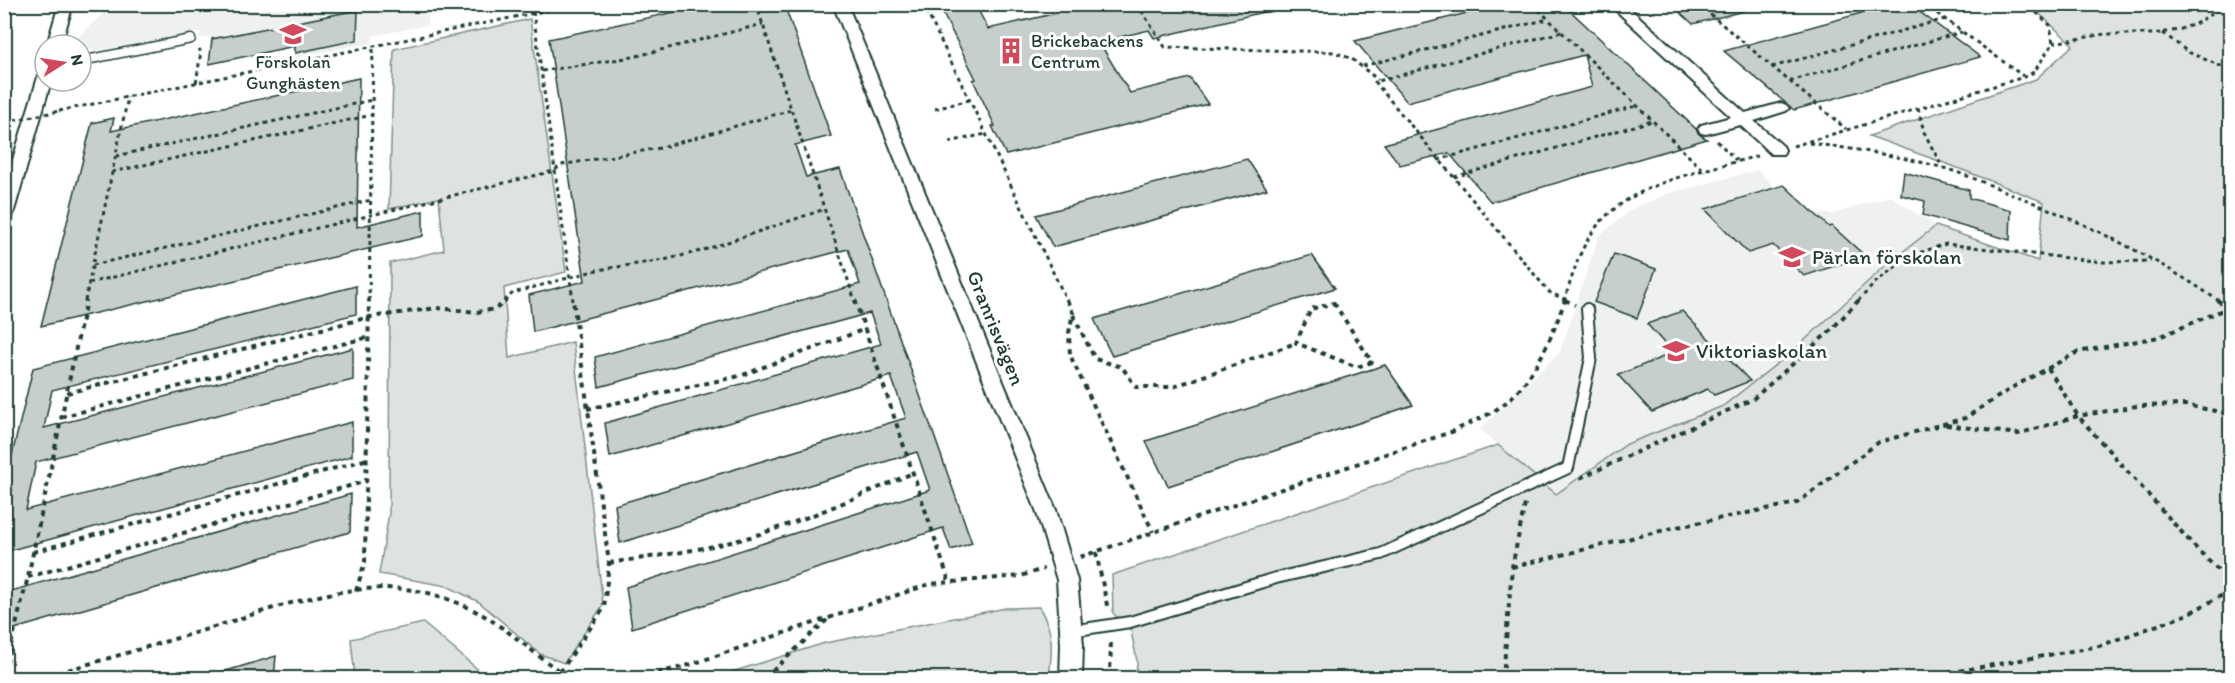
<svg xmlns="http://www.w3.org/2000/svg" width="2235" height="683" font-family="Itim,sans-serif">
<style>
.built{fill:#eef1f0}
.green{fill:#dee3e2;stroke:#7e908b;stroke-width:1.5}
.building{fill:#c7cfcc;stroke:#1f3d34;stroke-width:1.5}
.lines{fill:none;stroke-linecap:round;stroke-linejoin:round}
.service-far1-casing{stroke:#1f3d34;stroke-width:11}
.service-casing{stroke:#1f3d34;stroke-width:14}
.minor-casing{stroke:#1f3d34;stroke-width:4}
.path-far1{stroke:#1f3d34;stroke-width:3;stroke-dasharray:4 4;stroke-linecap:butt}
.path{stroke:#1f3d34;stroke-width:4;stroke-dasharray:5 5;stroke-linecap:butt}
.service-far1{stroke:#fff;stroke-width:8}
.service{stroke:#fff;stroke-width:10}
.minor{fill:#fff;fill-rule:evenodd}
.path-bridge{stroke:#1f3d34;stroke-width:3;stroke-dasharray:4 4;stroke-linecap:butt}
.labels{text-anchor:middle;stroke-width:6;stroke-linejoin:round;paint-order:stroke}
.far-poi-label{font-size:18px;fill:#1f3d34;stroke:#fff;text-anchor:start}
.poi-label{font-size:21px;fill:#1f3d34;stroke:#fff;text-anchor:start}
.street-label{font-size:21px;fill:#1f3d34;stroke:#fff}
</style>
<rect width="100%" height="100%" fill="#fff"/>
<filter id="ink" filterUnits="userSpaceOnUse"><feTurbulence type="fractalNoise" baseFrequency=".0167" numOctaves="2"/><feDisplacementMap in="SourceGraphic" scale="12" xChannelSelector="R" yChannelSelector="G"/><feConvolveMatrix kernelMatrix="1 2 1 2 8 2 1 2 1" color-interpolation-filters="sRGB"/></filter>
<g filter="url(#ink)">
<g class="built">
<polygon points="121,5 429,5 427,25 373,36 372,43 294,57 295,47 209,64 212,39 210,37 200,38 200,32 96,51 82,48 76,42 79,36 110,7"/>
<polygon points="1758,170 1775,188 1813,213 1833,214 1890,196 1936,226 1888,263 1793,351 1723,406 1627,444 1555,494 1480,429 1560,352 1599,236 1632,209 1670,193"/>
</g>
<g class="green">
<polygon points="2030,5 2230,5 2230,678 1136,678 1137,661 1131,631 1113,613 1112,575 1498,445 1556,494 1627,444 1723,406 1793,351 1888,263 1936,226 2038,261 2044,202 1950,165 1869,136 2036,79 2073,45"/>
<polygon points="530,19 566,272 504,288 509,358 573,342 603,605 564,663 540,654 479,602 447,586 379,574 389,513 390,263 444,250 439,198 389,209 394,49"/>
<path d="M 1039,607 C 1055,633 1052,649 1049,678 L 712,678 L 825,643 L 1006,608 Z"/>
<polygon points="423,623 488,678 355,678 351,639"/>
</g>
<g class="building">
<polygon points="712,4 784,4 831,136 795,145 806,177 840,169 972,543 951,550 943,528 632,628 626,587 930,490 917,452 620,543 615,505 906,418 891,376 610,457 605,423 881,344 870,313 599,387 595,357 860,284 848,249 533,332 529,295 585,281 549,39"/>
<polygon points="938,4 975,4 988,29 1057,13 1052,4 1268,4 1268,11 1167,35 1154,38 1149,30 1099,42 1130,93 1190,78 1208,104 1006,155 992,126 995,126 973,80 976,79"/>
<polygon points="1503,4 1563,4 1696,129 1699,134 1707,139 1491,202 1449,153 1400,165 1384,144 1592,87 1584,55 1407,102 1355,41"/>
<polygon points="1671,4 1743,4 1744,11 1693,24"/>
<polygon points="1894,4 1909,4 1980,57 1794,110 1724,51"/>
<polygon points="358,10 357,40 295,53 295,46 209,64 212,39"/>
<polygon points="359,78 357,227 423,211 423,236 41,326 92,123 114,118 111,131"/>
<polygon points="1247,159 1267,189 1053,247 1036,215"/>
<polygon points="1904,172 1969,190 1969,198 2011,210 2010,240 1923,215 1925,201 1901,195"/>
<polygon points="1784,185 1829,227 1832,226 1865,256 1804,276 1773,245 1748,253 1705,209"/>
<polygon points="1614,254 1656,269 1637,318 1594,302"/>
<polygon points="1312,255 1335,288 1112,356 1094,319"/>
<polygon points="356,286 356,314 52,390 44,428 353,348 353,380 36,462 26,510 352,422 352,456 4,552 4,488 33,368"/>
<polygon points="1682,311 1750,381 1714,395 1708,389 1652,412 1618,375 1673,353 1647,324"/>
<polygon points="1385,365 1413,405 1168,486 1146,441"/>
<polygon points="351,494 350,532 4,632 4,593"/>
<polygon points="276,656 274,678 216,678 216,674"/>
</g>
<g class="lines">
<g class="service-far1-casing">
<polyline id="service-far1" points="81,61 191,39"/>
</g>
<g class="service-casing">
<polyline id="service" points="1071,631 1130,622 1276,578 1381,554 1568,468 1591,358 1587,309"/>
</g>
<g class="minor-casing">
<g id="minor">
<polygon points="4,4 12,4 4,9"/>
<polygon points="59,4 73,4 61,45 47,45"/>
<polygon points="833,4 847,4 1056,510 1077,580 1083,645 1082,678 1060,678 1061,645 1057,580 1036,510"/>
<polygon points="1609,4 1625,4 1745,113 1781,103 1786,105 1789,108 1786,111 1754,121 1783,146 1785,150 1783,154 1771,154 1740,125 1706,134 1701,133 1698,129 1701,125 1731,117"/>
<polygon points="45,72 45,81 51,81 12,218 10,222 4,224 4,189 38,77"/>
</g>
</g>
<g class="path-far1">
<polyline points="532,4 573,301"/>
<polyline points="756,4 855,301"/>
<polyline points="923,4 1067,301"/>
<polyline points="1137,4 1165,47 1334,52 1352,59 1378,80"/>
<polyline points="1533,4 1705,172"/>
<polyline points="1698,4 1846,129"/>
<polyline points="1924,4 2023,76"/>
<polyline points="2197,4 2209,15"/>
<polyline points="1561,32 1375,82 1549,292 1568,301"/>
<polyline points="2163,33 2188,52 2230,70"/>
<polyline points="2053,43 2105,34 2153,34 2179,30 2197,23 2227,4"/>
<polyline points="1363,66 1548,19"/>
<polyline points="1772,67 1945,19"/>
<polyline points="542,71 633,57 763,24"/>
<polyline points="1790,81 1962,32"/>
<polyline points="196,83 201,52 199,49"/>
<polyline points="1918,108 1924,132 1942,167"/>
<polyline points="935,109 969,100"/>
<polyline points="59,111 578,4"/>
<polyline points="4,122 14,120"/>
<polyline points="1717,141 1738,162"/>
<polyline points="949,142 986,134"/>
<path d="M 1809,143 C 1854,149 1900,156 1944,168 C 1967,175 1990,185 2012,194 C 2085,223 2155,257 2219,301"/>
<polyline points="1793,146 2024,77 2034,72 2053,43 2050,25 2027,4"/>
<polyline points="116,156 372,100"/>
<polyline points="1438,160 1636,106"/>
<polyline points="112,172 372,115"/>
<polyline points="1454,177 1652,121"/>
<polyline points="93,265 371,200"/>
<polyline points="89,283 554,171 561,165 660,148 791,110"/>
<polyline points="85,301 128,97"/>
<polyline points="369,301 373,46"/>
<polyline points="504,301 513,293 597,270 664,260 701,251 825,209"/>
<path d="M 1564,301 C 1572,278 1578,253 1592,233 C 1626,182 1702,172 1757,156"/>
<polyline points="1858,301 1876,282 1909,256 1946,244 2102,262 2151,261"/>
</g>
<g class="path">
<polyline points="855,300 949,581"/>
<polyline points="1067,300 1073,313 1069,333 1070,355 1153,532"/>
<polyline points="1565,300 1575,305"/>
<polyline points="2217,300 2230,309"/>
<polygon points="1334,303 1372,362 1357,367 1296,343 1311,309"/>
<polyline points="1073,315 1095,359 1122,367 1136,387 1173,387 1296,343"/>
<polyline points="2048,368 2078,416 2194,546 2230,582"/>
<polyline points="67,393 370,317 437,308 477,312 496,309 506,300"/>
<polyline points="587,409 740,376 865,329"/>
<polyline points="61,417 369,337"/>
<polyline points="1946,425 2018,434 2078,416 2137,406 2185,405 2230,414"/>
<polyline points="1580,478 1753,399 1830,331 1859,300"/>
<polyline points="33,552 368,459"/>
<polyline points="1096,552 1108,610"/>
<path d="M 1080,557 L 1454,431 C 1469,423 1486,417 1500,407 C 1534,382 1551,339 1565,300"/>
<path d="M 609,563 C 656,556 704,550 750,537 C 806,520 859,496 913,473"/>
<polyline points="1512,567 1677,527 1797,503 1879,442 1965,418 2015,386 2078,352 2159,337 2230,307"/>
<polyline points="28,577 367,481"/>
<polyline points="356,591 365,562 369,300"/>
<polyline points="560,672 604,608 609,563 573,300"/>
<polyline points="4,673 28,577 86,300"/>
<path d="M 39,678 C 93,663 147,647 201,631 C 277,608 366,570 445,598 C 464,605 482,613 498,625 C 524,642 545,664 572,678"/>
<polyline points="638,678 686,666 930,584 1020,576 1044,569"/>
<polyline points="765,678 828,619"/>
<polyline points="1110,678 1111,638"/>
<polyline points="1503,678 1512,567 1525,504"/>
<polyline points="1920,678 2099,646 2186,615 2230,591"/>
</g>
<use href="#service-far1" class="service-far1"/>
<use href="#service" class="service"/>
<use href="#minor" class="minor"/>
<polyline class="path-bridge" points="14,120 59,111"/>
</g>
</g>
<defs>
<g id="school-bare" transform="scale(2.07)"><path d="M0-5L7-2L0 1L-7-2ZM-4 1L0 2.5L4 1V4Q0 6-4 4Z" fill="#d1495b" stroke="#fff" stroke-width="2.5" paint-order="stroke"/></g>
<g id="building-bare" transform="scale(2.07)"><path d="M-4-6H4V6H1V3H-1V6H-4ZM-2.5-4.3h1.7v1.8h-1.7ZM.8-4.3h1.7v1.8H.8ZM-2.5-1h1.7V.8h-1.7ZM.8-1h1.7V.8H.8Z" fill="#d1495b" stroke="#fff" stroke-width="2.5" paint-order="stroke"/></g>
</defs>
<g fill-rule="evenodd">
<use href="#school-bare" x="293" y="34"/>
<use href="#building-bare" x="1011" y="51"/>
<use href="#school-bare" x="1792" y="257"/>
<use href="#school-bare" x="1676" y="351"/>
</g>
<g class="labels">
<g class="far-poi-label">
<text x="1031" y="47">Brickebackens<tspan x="1031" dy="21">Centrum</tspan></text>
<text x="293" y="68" text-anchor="middle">Förskolan<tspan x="293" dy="21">Gunghästen</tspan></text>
</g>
<g class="poi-label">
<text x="1812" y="264">Pärlan förskolan</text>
<text x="1696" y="358">Viktoriaskolan</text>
</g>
<g class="street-label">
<text transform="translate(996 328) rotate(68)" y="7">Granrisvägen</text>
</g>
</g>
<rect width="2235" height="683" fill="none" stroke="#fff" stroke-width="24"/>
<rect x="12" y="12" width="2211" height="659" fill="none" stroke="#1f3d34" stroke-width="2" filter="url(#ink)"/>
<g transform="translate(63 63) rotate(78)"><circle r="28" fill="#ffffff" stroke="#a5b1ae" stroke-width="1.5"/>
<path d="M0-4.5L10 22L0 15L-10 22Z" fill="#d1495b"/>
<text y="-9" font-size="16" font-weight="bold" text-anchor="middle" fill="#1f3d34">N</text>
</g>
</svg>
